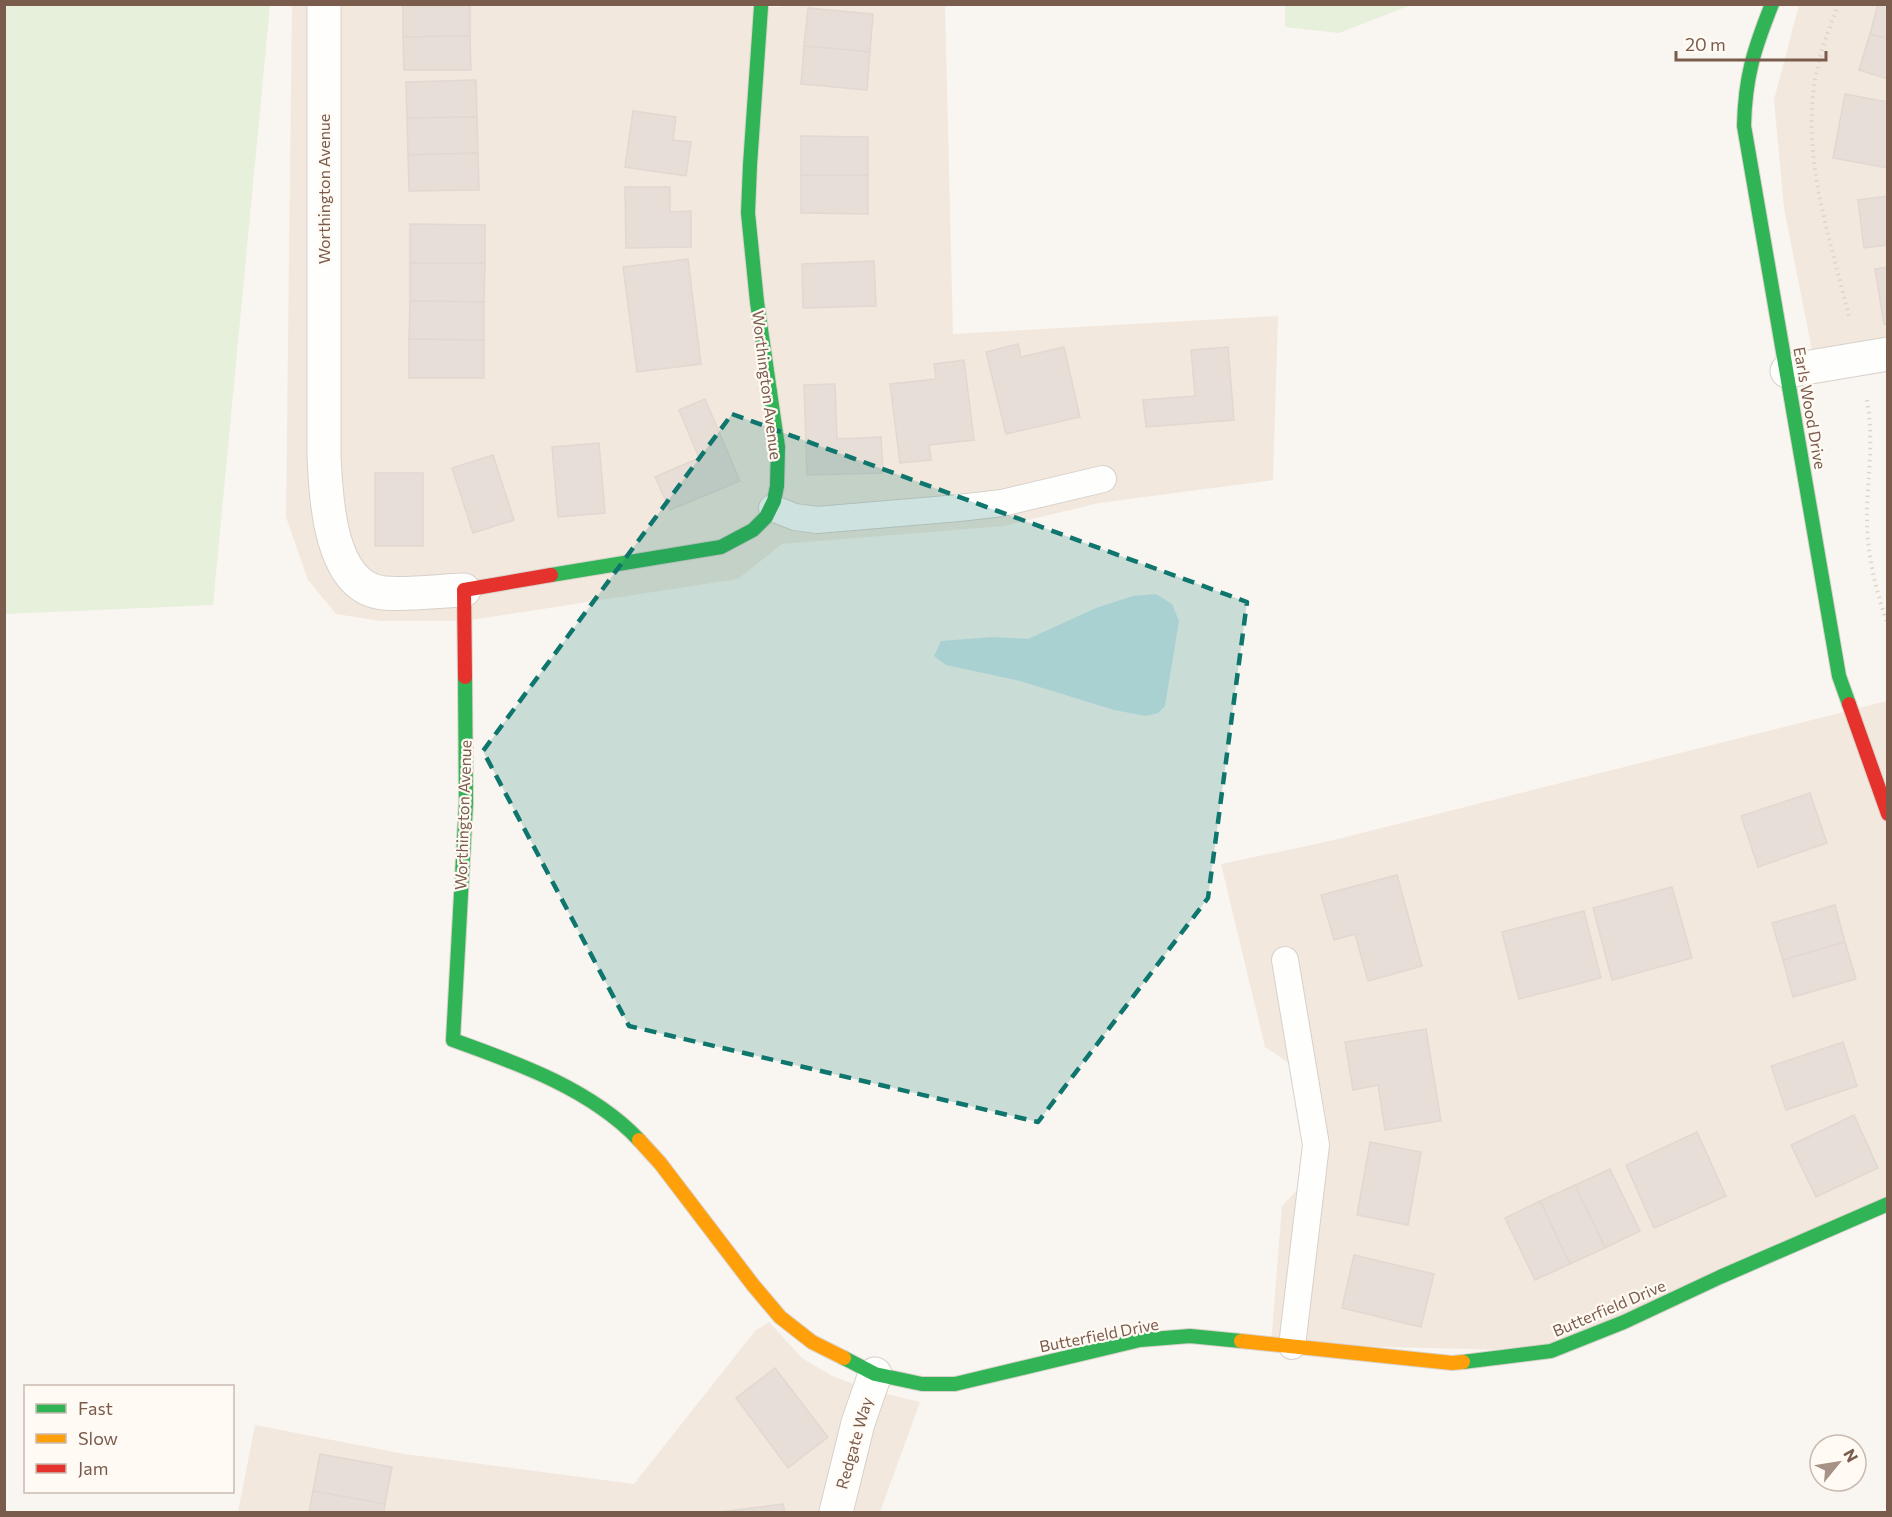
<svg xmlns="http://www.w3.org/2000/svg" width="1892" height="1517" font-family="Commissioner,sans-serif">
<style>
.residential{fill:#f2e8de}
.green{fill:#e7f0db}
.water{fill:#d0e8ea}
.building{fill:#e6ded7;stroke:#e2d8d2;stroke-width:1.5}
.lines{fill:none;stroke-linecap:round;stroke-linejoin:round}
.lane-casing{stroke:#d7d1cb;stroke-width:28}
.street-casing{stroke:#d7d1cb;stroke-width:35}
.fast-casing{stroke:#d9d2cb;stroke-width:16}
.slow-casing{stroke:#d9d2cb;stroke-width:16}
.jam-casing{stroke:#d9d2cb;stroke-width:16}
.path{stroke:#dcd5d0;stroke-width:4;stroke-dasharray:1.5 4.5;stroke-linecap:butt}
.lane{stroke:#fefefd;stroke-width:26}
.street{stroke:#fefefd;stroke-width:33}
.fast{stroke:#30b455;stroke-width:14}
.slow{stroke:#ff9f0a;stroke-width:14}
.jam{stroke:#e5322d;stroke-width:14}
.marked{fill:#0f766e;fill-opacity:0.2;stroke:#0f766e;stroke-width:4.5;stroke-dasharray:12 8;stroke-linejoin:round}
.labels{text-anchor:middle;stroke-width:4.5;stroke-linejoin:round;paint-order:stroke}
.street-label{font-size:16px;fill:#7a5c4d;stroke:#fffaf3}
</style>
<rect width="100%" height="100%" fill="#f9f5f0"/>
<g class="residential">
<polygon points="652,4 781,7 782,4 945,5 953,334 1278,316 1273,480 1099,503 1004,526 782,544 738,579 464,621 381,621 336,614 308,580 286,517 292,5"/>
<polygon points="1799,5 1887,5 1887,354 1815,366 1784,208 1774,100"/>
<polygon points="1887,701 1887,1204 1551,1351 1271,1344 1282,1206 1303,1184 1307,1144 1292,1065 1265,1047 1221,864 1330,841"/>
<polygon points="769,1322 802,1358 832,1376 870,1390 920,1402 880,1512 238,1512 255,1425 404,1454 634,1484 755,1331"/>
</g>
<g class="green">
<polygon points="4,5 270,5 213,605 5,614"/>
<polygon points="1285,5 1285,4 1411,5 1339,33 1285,27"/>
</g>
<polygon class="water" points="1156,594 1172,604 1179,621 1165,706 1158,713 1146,716 1114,710 1020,681 946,665 934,656 941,641 992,637 1028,639 1096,608 1133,596"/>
<g class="building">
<polygon points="403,4 470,4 470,36 403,37"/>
<polygon points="1878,4 1888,4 1888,39 1870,34"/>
<polygon points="808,8 873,14 870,52 804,46"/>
<polygon points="1870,34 1888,39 1888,79 1859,70"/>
<polygon points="470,36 471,70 404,70 403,37"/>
<polygon points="804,46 870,52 867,90 801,84"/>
<polygon points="476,80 477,117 407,118 406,82"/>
<polygon points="1845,94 1888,102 1888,168 1833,158"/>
<polygon points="633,111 676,117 673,140 691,142 686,176 625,167"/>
<polygon points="477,117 478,153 408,155 407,118"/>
<polygon points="801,136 868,137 868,175 801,175"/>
<polygon points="478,153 479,190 409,191 408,155"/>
<polygon points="801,175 868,175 868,214 801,213"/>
<polygon points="625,187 670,187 670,212 691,211 691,247 626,248"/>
<polygon points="1888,196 1888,245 1864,248 1858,200"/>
<polygon points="410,224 485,225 485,263 410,263"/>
<polygon points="688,259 701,364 637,372 623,267"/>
<polygon points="874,261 876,306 803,308 802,264"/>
<polygon points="410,263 485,263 484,302 410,301"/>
<polygon points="1888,267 1888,324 1884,324 1875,269"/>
<polygon points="410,301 484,302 484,340 409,339"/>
<polygon points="409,339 484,340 484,378 409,378"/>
<polygon points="1018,344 1021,357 1064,347 1080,417 1006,434 986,352"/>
<polygon points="1228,347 1234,420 1146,427 1143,400 1195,396 1191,350"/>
<polygon points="964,360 974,440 929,445 931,460 900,463 890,384 936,379 934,364"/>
<polygon points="835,384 837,439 881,437 883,473 807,475 804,385"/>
<polygon points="705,399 740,481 670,510 655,477 699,458 679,410"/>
<polygon points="599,443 605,513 558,517 552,447"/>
<polygon points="493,455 514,520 473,533 452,468"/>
<rect x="375" y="473" width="48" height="73"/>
<polygon points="1810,793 1827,843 1758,867 1741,816"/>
<polygon points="1397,875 1422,966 1368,981 1355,934 1334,940 1321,895"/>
<polygon points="1672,887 1692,958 1612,980 1593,908"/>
<polygon points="1835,905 1845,942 1783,960 1772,923"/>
<polygon points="1584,911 1601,978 1519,999 1502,932"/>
<polygon points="1845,942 1856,979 1793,997 1783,960"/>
<polygon points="1426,1029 1441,1121 1385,1130 1378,1085 1353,1090 1345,1042"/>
<polygon points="1843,1042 1857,1086 1786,1110 1771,1066"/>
<polygon points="1854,1115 1878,1168 1816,1197 1791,1145"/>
<polygon points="1697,1132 1726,1196 1654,1228 1626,1165"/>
<polygon points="1370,1142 1421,1152 1408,1225 1357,1215"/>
<polygon points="1610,1169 1640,1231 1605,1248 1575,1185"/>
<polygon points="1575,1185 1605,1248 1570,1264 1540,1201"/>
<polygon points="1540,1201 1570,1264 1535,1280 1505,1218"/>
<polygon points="1354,1255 1434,1274 1421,1327 1342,1308"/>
<polygon points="775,1368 828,1437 788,1468 736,1398"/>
<polygon points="320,1454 392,1467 385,1504 313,1491"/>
<polygon points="313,1491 385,1504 384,1512 309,1512"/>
<polygon points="783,1504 785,1512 720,1512"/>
</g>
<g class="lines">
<g class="lane-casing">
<g id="lane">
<polyline points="772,508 795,517 817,520 959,508 1002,503 1103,479"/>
<polyline points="1285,960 1316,1145 1292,1346"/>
</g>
</g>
<g class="street-casing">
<g id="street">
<path d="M 324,4 L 324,456 C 326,497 329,588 384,593 C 410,595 438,591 464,590"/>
<polyline points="1787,371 1888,354"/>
<polyline points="836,1512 858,1423 875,1374"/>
</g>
</g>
<g class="fast-casing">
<g id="fast">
<path d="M 1772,4 C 1754,49 1745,77 1744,126 L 1839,676 L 1849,704"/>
<polyline points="551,575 721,547 753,530 766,517 774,501 777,486 778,447 757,302 748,213 750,165 761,7"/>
<path d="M 465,677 L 466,803 L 453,1040 C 517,1063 591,1089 639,1140"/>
<polyline points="844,1358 875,1374 922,1384 955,1384 1140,1340 1190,1336 1241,1341"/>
<polyline points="1463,1362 1551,1351 1624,1322 1720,1277 1888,1204"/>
</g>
</g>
<g class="slow-casing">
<g id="slow">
<polyline points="639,1140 660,1163 753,1285 780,1317 812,1342 844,1358"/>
<polyline points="1241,1341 1452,1363 1463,1362"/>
</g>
</g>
<g class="jam-casing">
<g id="jam">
<polyline points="465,677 464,590 551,575"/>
<polyline points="1849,704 1888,814"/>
</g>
</g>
<g class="path">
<path d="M 1838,4 C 1831,26 1821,48 1817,70 C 1799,153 1830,237 1849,317"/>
<path d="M 1867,400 C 1874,438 1868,474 1867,511 C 1866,550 1875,589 1888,625"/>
</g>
<use href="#lane" class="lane"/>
<use href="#street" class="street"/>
<use href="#fast" class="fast"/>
<use href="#slow" class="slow"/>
<use href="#jam" class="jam"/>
</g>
<path class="marked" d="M 732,414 L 1247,602 L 1208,898 L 1038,1122 L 629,1026 L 483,751 Z"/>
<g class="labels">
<g class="street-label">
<text transform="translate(324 189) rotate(-90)" y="6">Worthington Avenue</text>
<text transform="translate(767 385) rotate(83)" y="6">Worthington Avenue</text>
<text transform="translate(1810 408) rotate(80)" y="6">Earls Wood Drive</text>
<text transform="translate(463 815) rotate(-88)" y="6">Worthington Avenue</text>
<text transform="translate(1609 1308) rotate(-23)" y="6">Butterfield Drive</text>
<text transform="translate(1099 1335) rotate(-11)" y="6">Butterfield Drive</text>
<text transform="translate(854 1443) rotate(-74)" y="6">Redgate Way</text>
</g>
</g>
<rect width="1892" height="1517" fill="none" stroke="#7a5c4d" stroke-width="12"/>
<rect x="24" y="1385" width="210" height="108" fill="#fffaf3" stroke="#cabbb1" stroke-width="1.5"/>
<rect x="36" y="1404" width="30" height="9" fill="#30b455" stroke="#cabbb1" stroke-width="1.5"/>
<text x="78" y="1415" font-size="18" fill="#7a5c4d">Fast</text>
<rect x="36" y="1434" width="30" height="9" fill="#ff9f0a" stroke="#cabbb1" stroke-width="1.5"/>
<text x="78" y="1445" font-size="18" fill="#7a5c4d">Slow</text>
<rect x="36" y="1464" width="30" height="9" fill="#e5322d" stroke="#cabbb1" stroke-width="1.5"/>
<text x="78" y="1475" font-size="18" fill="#7a5c4d">Jam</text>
<g transform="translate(1838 1463) rotate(60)"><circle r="28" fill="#fffaf3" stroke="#cabbb1" stroke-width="1.5"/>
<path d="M0-4.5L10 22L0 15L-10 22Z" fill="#a69286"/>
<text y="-9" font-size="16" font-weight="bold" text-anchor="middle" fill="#7a5c4d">N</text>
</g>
<path d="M1676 51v9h150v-9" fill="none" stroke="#7a5c4d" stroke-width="3"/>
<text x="1685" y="51" font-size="18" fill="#7a5c4d" stroke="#fffaf3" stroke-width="4.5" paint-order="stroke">20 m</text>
</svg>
